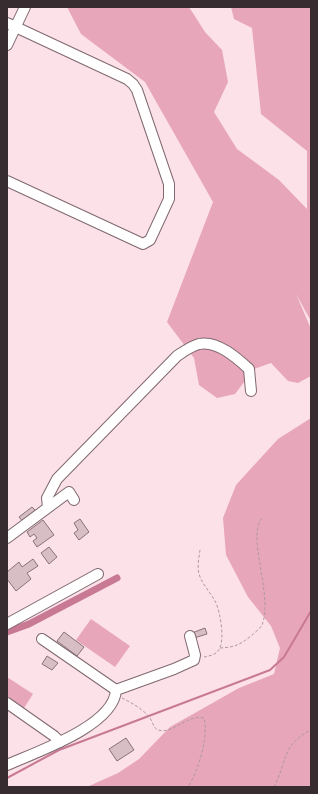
<svg xmlns="http://www.w3.org/2000/svg" width="318" height="794" font-family="Mulish,sans-serif">
<style>
.green{fill:#e7a6b9}
.lines{fill:none;stroke-linecap:round;stroke-linejoin:round}
.stream{stroke:#c87993;stroke-width:2}
.canal{stroke:#c87993;stroke-width:7}
.building{fill:#d7bdc4;stroke:#897278}
.minor-casing{stroke:#7f686e;stroke-width:12}
.path{stroke:#ad999f;stroke-width:1;stroke-dasharray:3 2;stroke-linecap:butt}
.minor{stroke:#fff;stroke-width:10}
</style>
<rect width="100%" height="100%" fill="#fce1e8"/>
<g class="green">
<polygon points="67,7 189,7 205,32 222,50 228,82 214,112 237,149 279,180 307,209 307,151 261,114 252,28 234,19 231,7 311,7 311,321 296,294 311,329 311,376 298,383 288,381 271,363 254,369 235,394 217,398 199,385 194,358 167,322 213,202 145,82 81,34"/>
<polygon points="311,418 311,787 87,787 118,773 139,759 170,727 239,688 274,674 280,648 271,626 248,597 226,555 223,518 236,485 278,439"/>
<polygon points="91,619 130,646 115,667 76,640"/>
<polygon points="7,677 33,694 24,708 7,696"/>
</g>
<g class="lines">
<polyline class="stream" points="7,778 59,750 270,670 284,657 311,611"/>
<polyline class="canal" points="7,632 29,624 117,578"/>
</g>
<g class="building">
<polygon points="32,507 37,512 24,523 19,517"/>
<polygon points="80,519 89,532 79,540 74,533 78,530 74,523"/>
<polygon points="43,520 54,535 37,547 33,541 37,538 34,534 30,537 27,532"/>
<polygon points="49,547 57,557 49,564 41,553"/>
<polygon points="33,559 38,566 27,573 31,579 16,591 7,579 7,572 19,562 22,567"/>
<polygon points="205,628 207,634 194,638 192,633"/>
<polygon points="64,632 84,647 77,656 57,641"/>
<polygon points="47,656 58,663 52,670 42,664"/>
<polygon points="126,738 134,750 117,761 109,749"/>
</g>
<g class="lines">
<g class="minor-casing">
<g id="minor">
<polyline points="7,23 127,79 133,84 137,90 169,184 169,199 150,240 143,244 7,181"/>
<polyline points="7,45 25,7"/>
<path d="M 48,507 L 47,498 L 57,479 L 177,356 C 183,352 191,346 199,344 C 217,340 237,358 249,369 L 251,391"/>
<polyline points="7,538 69,492 74,500"/>
<polyline points="7,624 98,574"/>
<polyline points="42,639 116,690"/>
<polyline points="7,703 54,736 60,742"/>
<path d="M 7,765 C 36,752 114,726 116,690 L 174,669 L 194,660 L 195,655 L 190,636"/>
</g>
</g>
<g class="path">
<path d="M 200,550 C 199,557 197,566 199,574 C 202,584 210,592 215,601 C 220,610 226,642 218,651 C 215,655 209,656 204,657"/>
<path d="M 220,648 C 236,647 239,645 251,636 C 254,633 260,629 262,625 C 274,596 245,533 263,517"/>
<path d="M 122,698 C 132,703 143,709 150,718 C 153,722 153,728 158,730 C 173,735 186,714 204,718 C 209,736 198,772 188,787"/>
<path d="M 274,787 C 287,762 282,744 311,730"/>
</g>
<use href="#minor" class="minor"/>
</g>
<rect width="318" height="794" fill="none" stroke="#372d30" stroke-width="16"/>
</svg>
